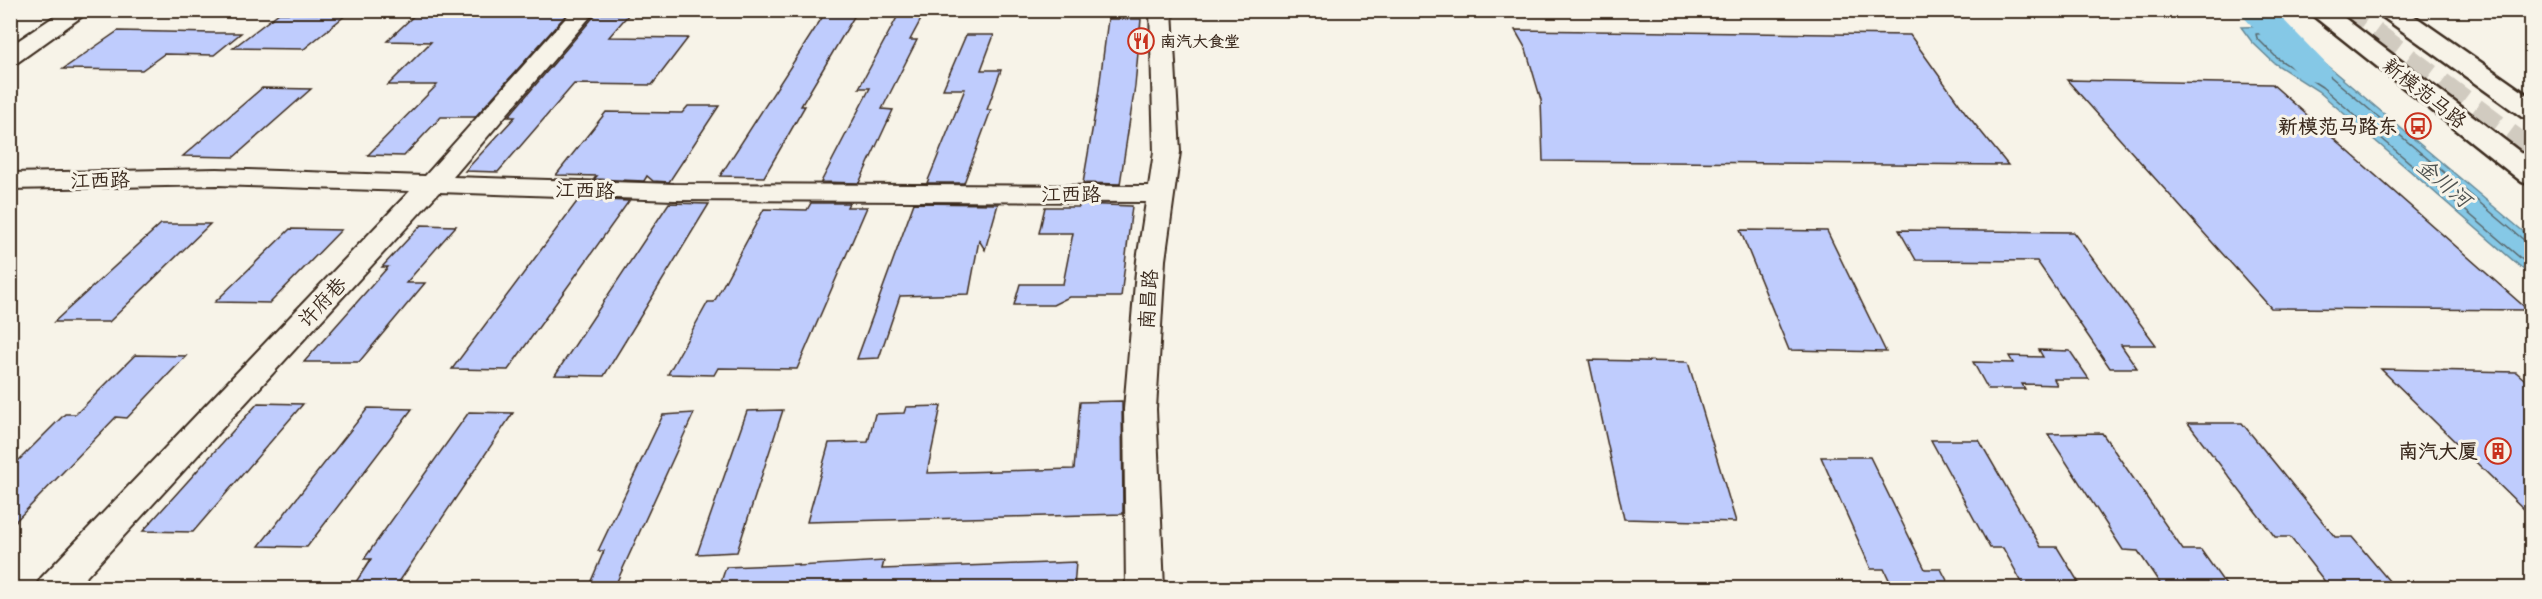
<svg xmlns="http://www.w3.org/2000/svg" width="2542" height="599" font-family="'Comic Neue','LXGW WenKai TC',sans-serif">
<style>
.water{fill:#85c8e6;stroke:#678996;stroke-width:1.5}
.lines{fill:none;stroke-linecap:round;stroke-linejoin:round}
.shore{stroke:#59696e;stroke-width:1.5}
.river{fill:#85c8e6;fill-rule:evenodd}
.building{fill:#bfccfd;stroke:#3b2a1e;stroke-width:1.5}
.highway-tunnel{stroke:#d1cbc0;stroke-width:28;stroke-dasharray:28 14;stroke-linecap:butt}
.street-casing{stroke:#3b2a1e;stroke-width:4}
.primary-casing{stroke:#3b2a1e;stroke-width:5}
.street{fill:#f7f3e8;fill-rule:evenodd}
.primary{fill:#f7f3e8;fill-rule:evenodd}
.labels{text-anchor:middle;stroke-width:6;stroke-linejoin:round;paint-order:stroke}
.far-poi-label{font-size:16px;font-weight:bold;fill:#3b2a1e;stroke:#f7f3e8;text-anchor:start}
.street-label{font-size:20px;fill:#3b2a1e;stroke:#f7f3e8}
.poi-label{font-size:20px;font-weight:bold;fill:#3b2a1e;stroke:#f7f3e8;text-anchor:end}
.water-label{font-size:21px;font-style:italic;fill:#4e5250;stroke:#f7f3e8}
</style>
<rect width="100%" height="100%" fill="#f7f3e8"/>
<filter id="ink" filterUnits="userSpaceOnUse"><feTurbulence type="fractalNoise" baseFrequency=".0167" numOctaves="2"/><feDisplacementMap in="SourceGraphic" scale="12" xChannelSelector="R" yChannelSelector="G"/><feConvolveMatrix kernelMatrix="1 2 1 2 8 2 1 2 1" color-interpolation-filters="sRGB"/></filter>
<g filter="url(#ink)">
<polygon class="water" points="2280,26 2531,238 2531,276 2318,91 2274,63 2252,42 2241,27"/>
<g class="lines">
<polyline class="shore" points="2532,242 2525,241 2279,33 2256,34 2257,38 2277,58 2322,87 2532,268"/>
<polygon class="river" points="2237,10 2274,10 2333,71 2328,79 2315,82 2302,79"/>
</g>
<g class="building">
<polygon points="420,10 550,10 548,13 567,14 475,117 441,117 404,156 368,155 437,85 388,85 431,42 387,41"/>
<polygon points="827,10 858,10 801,106 805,106 764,177 720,176"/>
<polygon points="901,10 926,10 910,40 917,40 882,109 893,110 859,183 821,182 870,88 859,88"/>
<polygon points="279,13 347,14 304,49 233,48"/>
<polygon points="596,14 629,14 609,37 688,38 652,85 574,84 498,172 465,171 515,117 508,117"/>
<polygon points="1108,19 1141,19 1135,86 1120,184 1083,183 1098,96"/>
<polygon points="1515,30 1910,35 1965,112 2008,165 1543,161 1541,100 1526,49"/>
<polygon points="118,31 213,33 241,33 214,55 164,54 142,70 63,69"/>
<polygon points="966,35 994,35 981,70 1001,70 987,110 991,110 964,183 927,183 965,89 943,89"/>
<polygon points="2067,80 2272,84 2528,310 2271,308"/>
<polygon points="262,88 311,89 234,157 183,156"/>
<polygon points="688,106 719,106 669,182 653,181 647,176 644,181 594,179 597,176 556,175 606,112 682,113"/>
<polygon points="579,199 629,201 508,370 452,369"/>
<polygon points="669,203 709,204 604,376 555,375"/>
<polygon points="811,203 849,203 847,207 867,207 797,369 718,368 714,375 668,374 708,302 714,302 764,209 807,210"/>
<polygon points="914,203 998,204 985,250 979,240 969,294 900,296 879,358 857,359"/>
<polygon points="1079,204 1132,206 1121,297 1069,297 1053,305 1014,305 1020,284 1063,284 1073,233 1039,233 1045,207 1079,207"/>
<polygon points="161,224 210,224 109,322 54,322"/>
<polygon points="421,225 456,226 406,283 425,283 359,362 304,362 388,267 382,267"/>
<polygon points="290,229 341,230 270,303 215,302"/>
<polygon points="1740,230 1827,231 1886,352 1789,350"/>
<polygon points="1899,230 2073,232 2156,345 2121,345 2137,368 2110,368 2037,261 1916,260"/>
<polygon points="2039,350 2070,351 2089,379 2054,379 2057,385 2022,384 2025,389 1988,389 1973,362 2013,363 2009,356 2043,357"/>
<polygon points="135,355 186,356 127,418 116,417 10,527 10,469 65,414 76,414"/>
<polygon points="1589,360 1688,362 1736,522 1624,519"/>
<polygon points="2381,369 2516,372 2532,386 2532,517"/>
<polygon points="1122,401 1123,514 807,522 829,443 868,442 875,414 904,413 906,407 941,406 927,473 1074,469 1080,402"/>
<polygon points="258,403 303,404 193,532 143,531"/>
<polygon points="368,408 412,409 307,547 259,546"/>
<polygon points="783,410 737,552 697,554 747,411"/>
<polygon points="469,412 513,413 395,588 352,588 371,559 364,559"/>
<polygon points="694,413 614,588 588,588 604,551 598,551 663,415"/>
<polygon points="2188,423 2242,423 2335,537 2352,537 2395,588 2330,588 2290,537 2275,537"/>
<polygon points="2102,433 2183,550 2201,550 2228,588 2163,588 2138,551 2123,550 2048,434"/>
<polygon points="1931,440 1979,440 2041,547 2057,547 2082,588 2025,588 2003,548 1990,548"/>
<polygon points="1821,457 1870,457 1925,569 1941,569 1951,588 1893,588 1884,569 1871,569"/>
<polygon points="884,561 882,569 1076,562 1074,588 719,588 726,567 799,564 798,566"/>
</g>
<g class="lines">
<polyline class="highway-tunnel" points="2339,10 2532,155"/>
<g class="street-casing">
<g id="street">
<polygon points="64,10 91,10 18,62 10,64 10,46"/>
<polygon points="573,10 596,10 453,177 674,184 1149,186 1154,152 1150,10 1172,10 1180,152 1165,260 1156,409 1164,588 1126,588 1124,409 1137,260 1146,202 674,200 439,192 76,588 35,588 41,578 410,191 217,185 10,189 10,173 217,169 425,176"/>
</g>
</g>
<g class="primary-casing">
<g id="primary">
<polygon points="2306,10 2334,10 2532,161 2532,185 2522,182"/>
<polygon points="2377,10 2406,10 2532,98 2532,119 2522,117 2380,15"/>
</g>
</g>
<use href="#street" class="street"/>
<use href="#primary" class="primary"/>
</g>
</g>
<defs>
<g id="restaurant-ring" transform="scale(1.35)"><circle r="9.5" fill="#f7f3e8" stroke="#c8321e" stroke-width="1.5"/><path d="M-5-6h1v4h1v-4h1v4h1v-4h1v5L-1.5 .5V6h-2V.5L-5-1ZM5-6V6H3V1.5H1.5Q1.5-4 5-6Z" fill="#c8321e"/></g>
<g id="bus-ring" transform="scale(1.35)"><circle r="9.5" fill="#f7f3e8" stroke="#c8321e" stroke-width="1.5"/><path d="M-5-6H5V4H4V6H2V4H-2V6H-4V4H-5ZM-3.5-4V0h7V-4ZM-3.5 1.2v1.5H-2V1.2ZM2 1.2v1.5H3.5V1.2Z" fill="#c8321e"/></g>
<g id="building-ring" transform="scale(1.35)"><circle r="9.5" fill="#f7f3e8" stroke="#c8321e" stroke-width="1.5"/><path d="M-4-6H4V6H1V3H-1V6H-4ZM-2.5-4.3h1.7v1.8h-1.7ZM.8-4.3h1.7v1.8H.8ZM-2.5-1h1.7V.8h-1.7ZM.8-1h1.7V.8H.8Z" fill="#c8321e"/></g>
</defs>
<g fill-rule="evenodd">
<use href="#restaurant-ring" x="1141" y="41"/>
<use href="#bus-ring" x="2418" y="126"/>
<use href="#building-ring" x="2498" y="451"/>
</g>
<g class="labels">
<g class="far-poi-label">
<text x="1160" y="47">南汽大食堂</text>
</g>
<g class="street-label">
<text transform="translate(2425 93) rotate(38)" y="7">新模范马路</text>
<text transform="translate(100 180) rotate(-1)" y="7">江西路</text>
<text transform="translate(585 190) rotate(2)" y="7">江西路</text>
<text x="1071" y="201">江西路</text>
<text transform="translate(1148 299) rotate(-86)" y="7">南昌路</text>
<text transform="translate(322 302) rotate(-47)" y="7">许府巷</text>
</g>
<g class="poi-label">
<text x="2398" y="133">新模范马路东</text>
<text x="2478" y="458">南汽大厦</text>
</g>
<g class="water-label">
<text transform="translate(2444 183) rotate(40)" y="7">金川河</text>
</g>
</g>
<rect width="2542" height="599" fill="none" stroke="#f7f3e8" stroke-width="36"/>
<rect x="18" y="18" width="2506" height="563" fill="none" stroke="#3b2a1e" stroke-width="2" filter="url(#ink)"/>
</svg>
